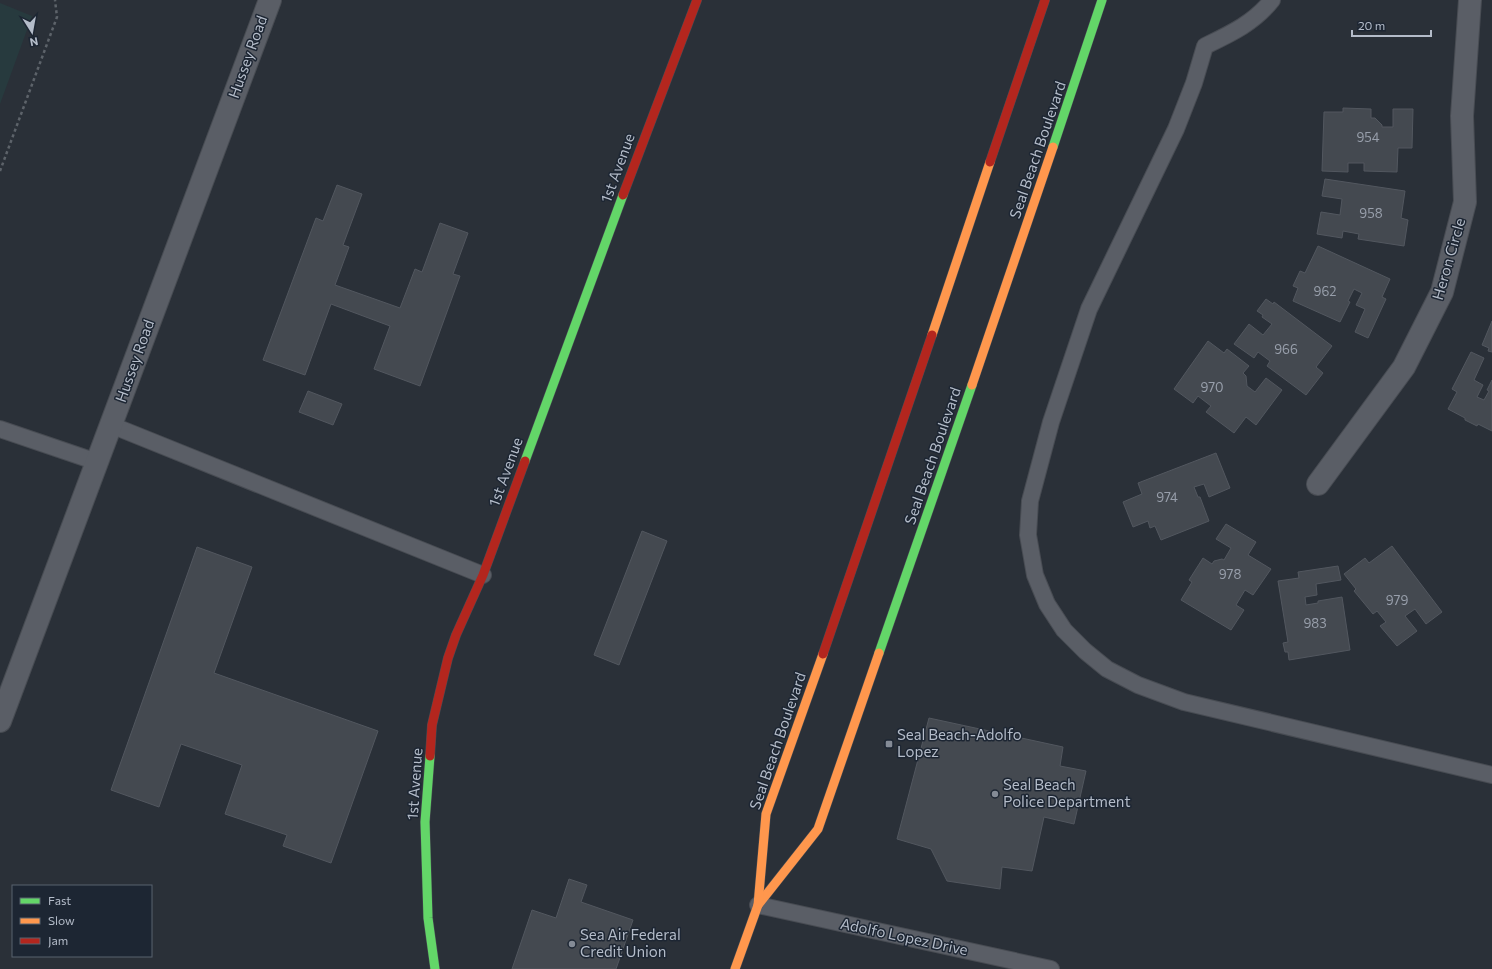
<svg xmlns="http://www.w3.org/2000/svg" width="1492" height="969" font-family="Commissioner,sans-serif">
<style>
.green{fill:#273a3e}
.building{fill:#444950;stroke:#52575f}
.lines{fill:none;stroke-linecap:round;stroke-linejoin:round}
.lane-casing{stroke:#484c53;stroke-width:18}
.street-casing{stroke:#484c53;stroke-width:24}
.fast-casing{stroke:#484c53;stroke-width:10}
.slow-casing{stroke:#484c53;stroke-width:10}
.jam-casing{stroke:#484c53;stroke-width:10}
.path{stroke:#5d636a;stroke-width:2.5;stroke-dasharray:3 3;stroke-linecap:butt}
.lane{stroke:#5a5e66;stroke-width:16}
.street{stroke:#5a5e66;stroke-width:22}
.fast{stroke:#63d668;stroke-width:9}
.slow{stroke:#ff974d;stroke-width:9}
.jam{stroke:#b3261e;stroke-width:9}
.poi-dot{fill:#848b96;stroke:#1d2633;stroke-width:1.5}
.labels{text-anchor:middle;stroke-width:3;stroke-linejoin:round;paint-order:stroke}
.number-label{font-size:13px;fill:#989fab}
.street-label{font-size:15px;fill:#b4bcc9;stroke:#1d2633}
.poi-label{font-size:15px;fill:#b4bcc9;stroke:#1d2633;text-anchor:start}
</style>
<rect width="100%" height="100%" fill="#2a3038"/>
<polygon class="green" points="0,3 32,16 0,104"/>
<g class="building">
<polygon points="1343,108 1371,109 1371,118 1375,118 1382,125 1382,127 1393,127 1393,109 1413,109 1412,148 1398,148 1397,172 1364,171 1364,163 1348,163 1348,172 1322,171 1324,112 1343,112"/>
<polygon points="1325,179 1405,191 1401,218 1408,220 1404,246 1358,239 1359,234 1343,231 1342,238 1317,234 1321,212 1340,215 1342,199 1322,196"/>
<polygon points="337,185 362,194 343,245 349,247 335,285 400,308 415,269 422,272 440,223 468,233 453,274 460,276 420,386 374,369 390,326 331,304 305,375 263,360 316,218 323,221"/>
<polygon points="1318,246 1390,279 1382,297 1386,299 1368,338 1355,332 1365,309 1356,305 1362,293 1354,289 1348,301 1350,302 1340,322 1293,301 1298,288 1293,286 1300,271 1305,273"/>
<polygon points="1266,299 1273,304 1274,302 1332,346 1316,367 1323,373 1306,395 1267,366 1270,361 1258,352 1254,358 1234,344 1249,324 1263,335 1272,324 1262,317 1263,315 1257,311"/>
<polygon points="1492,321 1492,352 1488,351 1489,348 1482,345"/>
<polygon points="1208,341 1224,353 1227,349 1249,366 1243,373 1246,376 1247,386 1255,392 1266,378 1282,390 1256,425 1246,417 1234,433 1206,412 1211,406 1198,396 1193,403 1174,389"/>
<polygon points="1471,352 1484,358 1474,380 1483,385 1477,397 1484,400 1489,391 1487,390 1492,380 1492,431 1478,424 1477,426 1465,420 1465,418 1448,409 1457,392 1452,389"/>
<polygon points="308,391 342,404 333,425 299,412"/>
<polygon points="1216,453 1230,488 1209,497 1204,484 1194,487 1198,497 1200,497 1209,521 1161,540 1155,526 1150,528 1148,521 1133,527 1123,502 1142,494 1138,483"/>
<polygon points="1226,524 1256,542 1248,555 1271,569 1253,595 1245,590 1236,605 1244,610 1231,630 1181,600 1192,582 1189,580 1203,558 1212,564 1214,561 1222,559 1224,560 1231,548 1216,539"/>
<polygon points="642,531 667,541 619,665 594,655"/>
<polygon points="1392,546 1442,612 1426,624 1415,609 1405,616 1417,631 1397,646 1380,626 1386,622 1377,611 1373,614 1354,591 1356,589 1344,574 1365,558 1369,563"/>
<polygon points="197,547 252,567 214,673 378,731 331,863 283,846 287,835 225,814 242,765 181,744 159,807 111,790"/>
<polygon points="1338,566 1341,580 1316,584 1317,595 1305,597 1306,605 1318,603 1318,601 1342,597 1350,650 1289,660 1288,652 1285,652 1283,643 1288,642 1278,581 1299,578 1298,572"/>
<polygon points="929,718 1063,747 1060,766 1086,771 1074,824 1044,817 1032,871 1002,867 1000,889 947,881 931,849 897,839"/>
<polygon points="569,879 587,885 581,902 633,920 616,969 512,969 532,910 556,918"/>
</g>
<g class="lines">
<g class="lane-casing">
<g id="lane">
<path d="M 1272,0 C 1254,23 1230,34 1205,46 L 1194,83 L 1176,129 L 1089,309 L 1051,422 L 1030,501 L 1028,535 L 1035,575 L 1047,604 L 1064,630 L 1085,651 L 1107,669 L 1138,685 L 1184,702 L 1492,775"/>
<polyline points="111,425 483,575"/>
<polyline points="0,429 97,462"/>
<polyline points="758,905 1051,969"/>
</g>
</g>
<g class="street-casing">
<g id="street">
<polyline points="1318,484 1404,367 1442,292 1465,202 1462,116 1470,0"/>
<polyline points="0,721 270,0"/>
</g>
</g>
<g class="fast-casing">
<g id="fast">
<polyline points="1053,147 1102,0"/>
<polyline points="525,461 623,195"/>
<polyline points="879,653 972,385"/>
<polyline points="430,756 425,822 428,918 435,969"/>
</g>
</g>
<g class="slow-casing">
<g id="slow">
<polyline points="932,335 990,162"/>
<polyline points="972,385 1053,147"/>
<polyline points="758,905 818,829 879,653"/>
<polyline points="735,969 758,905 766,814 823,654"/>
</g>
</g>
<g class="jam-casing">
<g id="jam">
<polyline points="990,162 1045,0"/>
<polyline points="623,195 697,0"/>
<polyline points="823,654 932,335"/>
<polyline points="430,756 432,725 448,658 456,635 483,575 525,461"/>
</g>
</g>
<polyline class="path" points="0,171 57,17 55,0"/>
<use href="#lane" class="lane"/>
<use href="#street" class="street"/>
<use href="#fast" class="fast"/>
<use href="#slow" class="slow"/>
<use href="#jam" class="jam"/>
</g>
<g class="poi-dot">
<rect x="885" y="740" width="8" height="8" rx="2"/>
<circle cx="995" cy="794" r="4"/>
<circle cx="572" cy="944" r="4"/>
</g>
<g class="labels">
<g class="number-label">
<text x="1368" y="142">954</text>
<text x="1371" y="218">958</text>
<text x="1325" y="296">962</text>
<text x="1286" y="354">966</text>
<text x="1212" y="392">970</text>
<text x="1167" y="502">974</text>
<text x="1230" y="579">978</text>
<text x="1397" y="605">979</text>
<text x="1315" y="628">983</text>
</g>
<g class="street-label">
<text transform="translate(248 57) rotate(-70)" y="5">Hussey Road</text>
<text transform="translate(1038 150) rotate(-71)" y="5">Seal Beach Boulevard</text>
<text transform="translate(618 168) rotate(-70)" y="5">1st Avenue</text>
<text transform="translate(1449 259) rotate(-74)" y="5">Heron Circle</text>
<text transform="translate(135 361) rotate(-70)" y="5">Hussey Road</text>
<text transform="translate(933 456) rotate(-71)" y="5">Seal Beach Boulevard</text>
<text transform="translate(506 472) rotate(-70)" y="5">1st Avenue</text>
<text transform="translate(778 741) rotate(-71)" y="5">Seal Beach Boulevard</text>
<text transform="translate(415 784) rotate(-86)" y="5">1st Avenue</text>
<text transform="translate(904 937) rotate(12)" y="5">Adolfo Lopez Drive</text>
</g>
<g class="poi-label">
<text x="897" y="740">Seal Beach-Adolfo<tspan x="897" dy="17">Lopez</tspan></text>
<text x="1003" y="790">Seal Beach<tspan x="1003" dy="17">Police Department</tspan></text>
<text x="580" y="940">Sea Air Federal<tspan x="580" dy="17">Credit Union</tspan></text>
</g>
</g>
<rect x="12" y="885" width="140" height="72" fill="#1d2633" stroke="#59626f"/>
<rect x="20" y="898" width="20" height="6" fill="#63d668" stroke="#59626f"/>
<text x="48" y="905" font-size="12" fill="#b4bcc9">Fast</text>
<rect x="20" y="918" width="20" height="6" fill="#ff974d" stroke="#59626f"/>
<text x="48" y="925" font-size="12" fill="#b4bcc9">Slow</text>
<rect x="20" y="938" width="20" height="6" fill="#b3261e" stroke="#59626f"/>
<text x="48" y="945" font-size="12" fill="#b4bcc9">Jam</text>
<g transform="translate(32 32) rotate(169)" stroke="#1d2633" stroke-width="3" paint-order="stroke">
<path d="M0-3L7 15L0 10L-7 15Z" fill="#b4bcc9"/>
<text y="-6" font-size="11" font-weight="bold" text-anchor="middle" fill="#b4bcc9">N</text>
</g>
<path d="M1352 30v6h79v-6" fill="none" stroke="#b4bcc9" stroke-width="2"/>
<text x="1358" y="30" font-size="12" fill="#b4bcc9" stroke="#1d2633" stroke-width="3" paint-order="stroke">20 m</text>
</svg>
